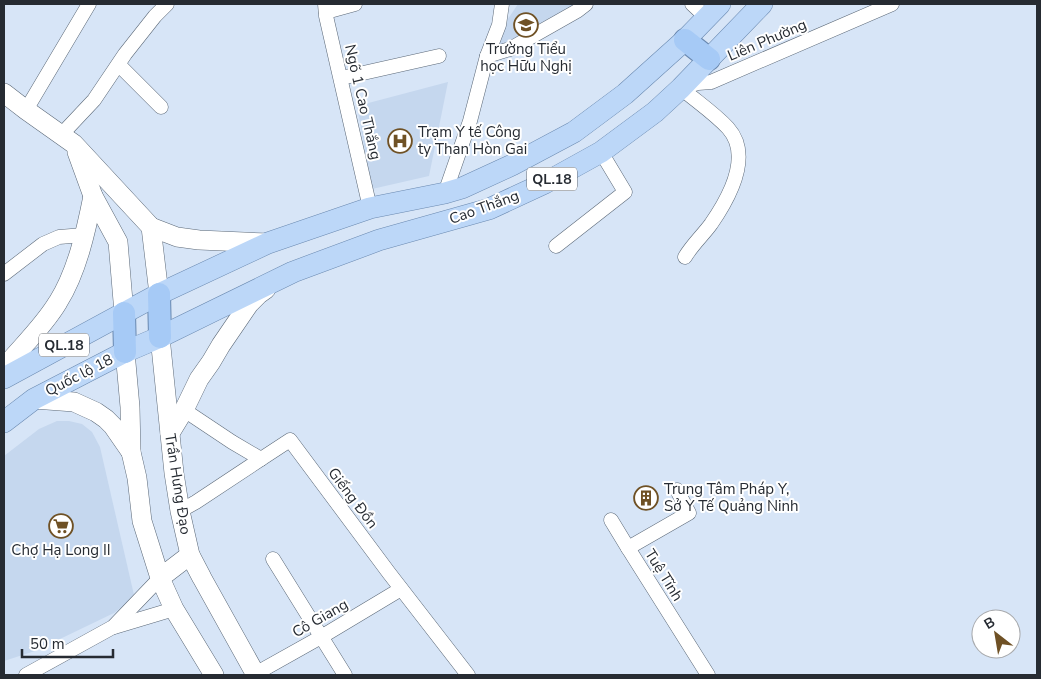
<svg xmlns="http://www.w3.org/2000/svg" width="1041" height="679" font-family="'Nunito Sans',sans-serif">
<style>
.built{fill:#c5d7ee}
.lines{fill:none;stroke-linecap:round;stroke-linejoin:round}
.minor-casing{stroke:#5c6978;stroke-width:15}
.secondary-casing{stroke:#5c6978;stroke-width:20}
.primary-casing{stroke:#6a89b0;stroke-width:22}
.trunk-casing{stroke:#6a89b0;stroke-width:24}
.minor{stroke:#fff;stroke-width:14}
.secondary{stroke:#fff;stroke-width:19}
.primary{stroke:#bcd7f8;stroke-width:21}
.trunk{stroke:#a6caf6;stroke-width:22}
.labels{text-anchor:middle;stroke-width:4;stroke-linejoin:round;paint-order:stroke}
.shield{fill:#fff;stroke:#676b70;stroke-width:1}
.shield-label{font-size:14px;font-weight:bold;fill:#262b32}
.street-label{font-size:15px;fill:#262b32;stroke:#fff}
.poi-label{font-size:15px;fill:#262b32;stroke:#fff}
</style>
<rect width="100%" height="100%" fill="#d7e5f7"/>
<g class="built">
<polygon points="518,4 581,4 502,46 498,41 508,19"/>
<polygon points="448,82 429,176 372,189 357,106"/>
<polygon points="57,421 69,421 82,424 92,432 100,447 134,595 131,600 114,613 35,651 4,661 4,456 39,429"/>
</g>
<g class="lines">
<g class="minor-casing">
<g id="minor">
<polyline points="325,4 326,16 370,208"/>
<polyline points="692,4 707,18"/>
<polyline points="326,12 355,4"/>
<polyline points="487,56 510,49 577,11 586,4"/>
<polyline points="119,65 161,107"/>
<polyline points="341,78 439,56"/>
<polyline points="684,87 698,83 711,82 892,4"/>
<path d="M 681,88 C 696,101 714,113 728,128 C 753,156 729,198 711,224 C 703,235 692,245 685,257"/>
<polyline points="26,110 89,4"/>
<polyline points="62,134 94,100 125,54 155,16 167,4"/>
<polyline points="445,193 470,121 487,56 499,25 502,4"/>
<polyline points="556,246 625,192 601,152"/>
<polyline points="4,274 43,244 59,237 84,235"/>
<polyline points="184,410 232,442 261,459 290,440 389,573 468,675"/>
<polyline points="677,490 689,513 628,548 708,675"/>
<polyline points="180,511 196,502 261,459"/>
<polyline points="611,520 628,548"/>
<polyline points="273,559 345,675"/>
<polyline points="114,627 174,609"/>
<polyline points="255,674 321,637 401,589"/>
<polyline points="26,675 113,627 160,578"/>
</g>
</g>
<g class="secondary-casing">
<g id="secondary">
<polyline points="4,93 26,110 74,144 151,227 159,294"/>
<polyline points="77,152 93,196 118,242 124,313"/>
<polyline points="151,227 177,237 199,240 268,243"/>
<polyline points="160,337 174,473 180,511 190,555 202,578 256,675"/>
<polyline points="125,352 130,407 131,452 137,478 142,521 160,578 174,609 214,675"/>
<path d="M 4,368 C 22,346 43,327 58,302 C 77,272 86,231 93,196"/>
<polyline points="34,399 74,402 96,412 106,419 113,426 131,452"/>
<polyline points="170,433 184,410 199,379 211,362 221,345 249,304 259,294 266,289"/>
<polyline points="160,578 190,555"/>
</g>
</g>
<g class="primary-casing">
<g id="primary">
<polyline points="4,378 159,294 268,243 370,208 445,193 462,188 512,165 574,132 625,94 685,40 720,4"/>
<polyline points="4,422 34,399 125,352 160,337 293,272 379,240 489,209 545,183 601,152 655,112 681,88 762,4"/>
</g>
</g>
<g class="trunk-casing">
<g id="trunk">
<polyline points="685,40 709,59"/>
<polyline points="159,294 160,337"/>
<polyline points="124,313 125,352"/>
</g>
</g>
<use href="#minor" class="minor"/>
<use href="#secondary" class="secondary"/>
<use href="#primary" class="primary"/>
<use href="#trunk" class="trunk"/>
</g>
<defs>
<g id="school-ring" transform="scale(1.25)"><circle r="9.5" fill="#fff" stroke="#6f5125" stroke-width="1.5"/><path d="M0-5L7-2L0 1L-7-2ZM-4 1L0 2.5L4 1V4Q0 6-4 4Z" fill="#6f5125"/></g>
<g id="hospital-ring" transform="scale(1.25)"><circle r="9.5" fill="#fff" stroke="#6f5125" stroke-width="1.5"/><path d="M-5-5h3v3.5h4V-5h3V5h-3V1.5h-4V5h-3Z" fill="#6f5125"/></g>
<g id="building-ring" transform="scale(1.25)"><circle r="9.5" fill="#fff" stroke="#6f5125" stroke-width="1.5"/><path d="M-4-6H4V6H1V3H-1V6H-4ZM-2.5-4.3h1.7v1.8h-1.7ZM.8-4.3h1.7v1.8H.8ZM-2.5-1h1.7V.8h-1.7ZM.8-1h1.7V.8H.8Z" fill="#6f5125"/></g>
<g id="supermarket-ring" transform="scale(1.25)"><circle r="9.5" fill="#fff" stroke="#6f5125" stroke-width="1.5"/><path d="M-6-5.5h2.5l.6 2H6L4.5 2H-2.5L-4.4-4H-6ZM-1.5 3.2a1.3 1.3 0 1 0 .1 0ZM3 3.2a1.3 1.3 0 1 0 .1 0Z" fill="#6f5125"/></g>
</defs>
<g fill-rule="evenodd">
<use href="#school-ring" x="526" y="25"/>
<use href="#hospital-ring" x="400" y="141"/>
<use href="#building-ring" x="646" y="498"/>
<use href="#supermarket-ring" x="61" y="526"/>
</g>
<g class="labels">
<g class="shield">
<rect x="527" y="167.5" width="50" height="23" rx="4"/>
<rect x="39" y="333.5" width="50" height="23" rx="4"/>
</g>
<g class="shield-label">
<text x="552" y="184">QL.18</text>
<text x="64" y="350">QL.18</text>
</g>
<g class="street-label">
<text transform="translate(767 40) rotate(-23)" y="5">Liên Phường</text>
<text transform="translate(363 102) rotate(77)" y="5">Ngõ 1 Cao Thắng</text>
<text transform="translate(484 207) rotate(-20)" y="5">Cao Thắng</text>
<text transform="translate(79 375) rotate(-27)" y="5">Quốc lộ 18</text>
<text transform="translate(178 484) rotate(81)" y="5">Trần Hưng Đạo</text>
<text transform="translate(353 498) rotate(53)" y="5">Giếng Đồn</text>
<text transform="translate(664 575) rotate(58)" y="5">Tuệ Tĩnh</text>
<text transform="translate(320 618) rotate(-30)" y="5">Cô Giang</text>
</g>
<g class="poi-label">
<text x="526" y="54">Trường Tiểu<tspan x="526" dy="17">học Hữu Nghị</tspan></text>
<text x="418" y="137" text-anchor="start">Trạm Y tế Công<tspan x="418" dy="17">ty Than Hòn Gai</tspan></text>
<text x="664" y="494" text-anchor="start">Trung Tâm Pháp Y,<tspan x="664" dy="17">Sở Y Tế Quảng Ninh</tspan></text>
<text x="61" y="555">Chợ Hạ Long II</text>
</g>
</g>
<rect width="1041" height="679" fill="none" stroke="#262b32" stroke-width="10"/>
<g transform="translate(996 634) rotate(329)"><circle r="24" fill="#ffffff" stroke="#a8aaad"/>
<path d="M0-4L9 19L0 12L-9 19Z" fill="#6f5125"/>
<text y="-8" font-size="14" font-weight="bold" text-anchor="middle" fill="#262b32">B</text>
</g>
<path d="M22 649v8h91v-8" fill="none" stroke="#262b32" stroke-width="2.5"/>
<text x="30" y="649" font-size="15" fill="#262b32" stroke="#ffffff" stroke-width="4" paint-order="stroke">50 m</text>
</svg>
